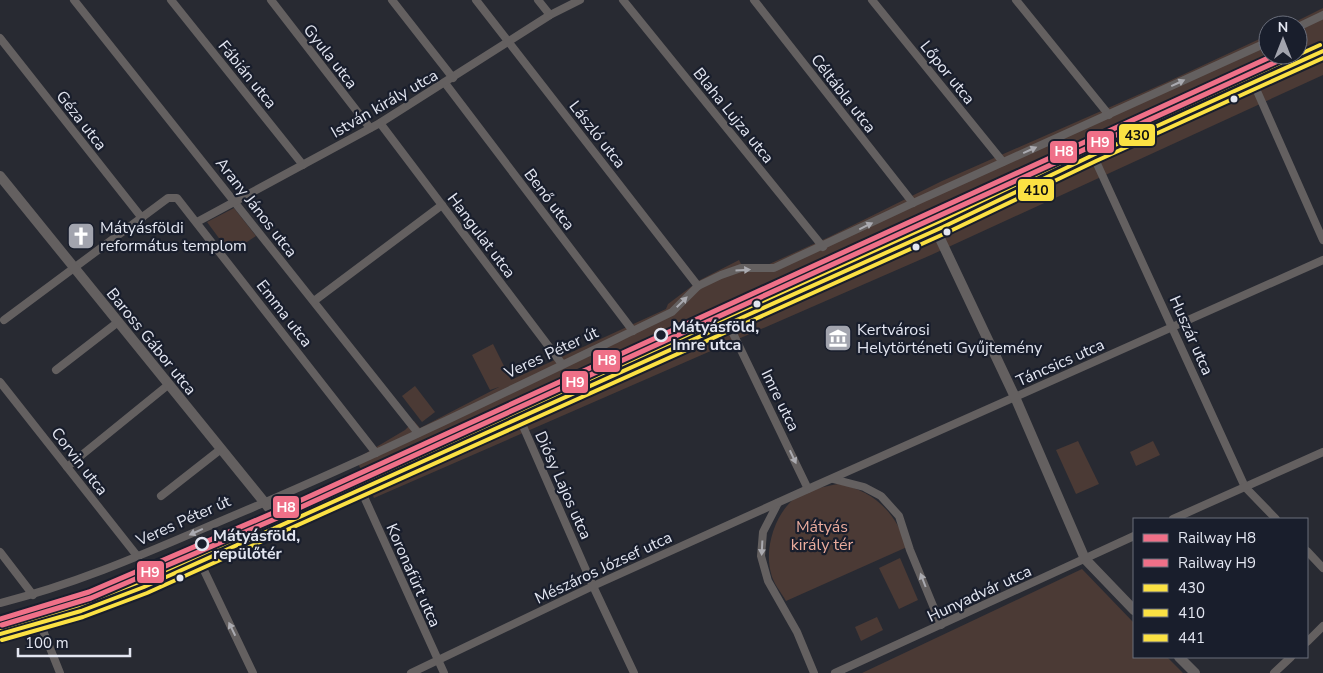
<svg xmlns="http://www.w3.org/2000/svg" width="1323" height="673" font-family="'Nunito Sans',sans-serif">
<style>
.green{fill:#4b3a35}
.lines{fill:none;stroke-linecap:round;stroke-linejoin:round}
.minor{stroke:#646060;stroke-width:8}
.tertiary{stroke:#646060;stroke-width:10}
.primary{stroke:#646162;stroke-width:12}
.bus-1-casing{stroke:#191e2c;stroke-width:8}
.bus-2-casing{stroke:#191e2c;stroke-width:8}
.bus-3-casing{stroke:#191e2c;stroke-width:8}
.bus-1{stroke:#fbe143;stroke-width:4}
.bus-2{stroke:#fbe143;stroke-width:4}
.bus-3{stroke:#fbe143;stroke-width:4}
.rail-1-casing{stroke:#191e2c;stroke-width:9}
.rail-2-casing{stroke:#191e2c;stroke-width:9}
.rail-1{stroke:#ef7088;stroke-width:5}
.rail-2{stroke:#ef7088;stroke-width:5}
.oneway{fill:#aaaab0}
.bus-dot{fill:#e3e6f1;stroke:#191e2c;stroke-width:2}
.stop-dot{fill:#191e2c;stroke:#e3e6f1;stroke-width:2.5}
.labels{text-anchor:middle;stroke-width:4.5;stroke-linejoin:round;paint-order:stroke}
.street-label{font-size:16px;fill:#e3e6f1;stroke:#191e2c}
.poi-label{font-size:16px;fill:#e3e6f1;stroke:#191e2c;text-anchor:start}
.stop-label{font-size:16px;font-weight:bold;fill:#e3e6f1;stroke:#191e2c;text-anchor:start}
.park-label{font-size:16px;fill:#ebac9d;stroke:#191e2c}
.line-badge{stroke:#191e2c;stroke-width:2}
.badge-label{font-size:14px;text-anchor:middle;font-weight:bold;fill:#fff}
.pale-badge-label{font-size:14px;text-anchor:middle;font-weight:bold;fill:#111}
</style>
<rect width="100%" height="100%" fill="#282a32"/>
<g class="green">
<polygon points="1323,8 1323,75 931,255 374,498 356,459 405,430 414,421 420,428 499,387 490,390 472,355 493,344 511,380 666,309 668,304 700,280 739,260 741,264 765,266 829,237 942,181 1167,82 1268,35 1268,55 1298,55 1298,25 1289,25"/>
<polygon points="234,208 256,236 230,253 207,222"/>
<polygon points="415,386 435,412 422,422 402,396"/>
<polygon points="1078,441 1099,484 1076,494 1056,450"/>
<polygon points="1153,441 1160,455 1136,466 1130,452"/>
<path d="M 838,484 C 874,490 896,513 907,547 L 786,601 C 781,592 773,583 771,573 C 764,549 775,514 794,499 C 806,489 824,487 838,484 Z"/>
<polygon points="900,558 918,600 899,609 879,568"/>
<polygon points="1082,569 1134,623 1134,657 1167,657 1183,673 862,673"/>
<polygon points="877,617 883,630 861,641 855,627"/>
</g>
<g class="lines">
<g class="minor">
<polyline points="74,0 418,433"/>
<polyline points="171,0 303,165"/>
<polyline points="271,0 370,128"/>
<polyline points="392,0 453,78"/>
<polyline points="476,0 698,286"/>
<polyline points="538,0 550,15"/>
<polyline points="623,0 823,247"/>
<polyline points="754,0 913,203"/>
<polyline points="872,0 1003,162"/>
<polyline points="1016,0 1109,115"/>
<polyline points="1298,27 1323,15"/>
<polyline points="0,38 142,218"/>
<polyline points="1253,82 1323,240"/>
<polyline points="445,83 633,331"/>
<polyline points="380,123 562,364"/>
<polyline points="1093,155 1245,487 1276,519"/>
<polyline points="197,222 380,123 550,15 580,0"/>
<polyline points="314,301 442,205"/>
<polyline points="4,320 168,198 177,198 376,453"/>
<polyline points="728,323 808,489"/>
<polyline points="56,370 118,322"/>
<polyline points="0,382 138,557"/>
<polyline points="519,417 593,586 634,673"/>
<polyline points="67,467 168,385"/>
<polyline points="833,479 864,487 881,496 899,516 910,550 941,625"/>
<polyline points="360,488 444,673"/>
<polyline points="161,496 221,449"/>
<polyline points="778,503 763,532 761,556 768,581 797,632 814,673"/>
<polyline points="1173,519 1323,452"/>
<polyline points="1307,551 1323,568"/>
<polyline points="0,552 33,595"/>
<polyline points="200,562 253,673"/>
<path d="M 0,603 C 89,581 170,542 254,507 C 395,447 533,379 672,312 L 698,286 L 721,275 L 741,268 L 774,268 L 913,203 L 1268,42"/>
<polyline points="40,623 60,673"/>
<polyline points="1307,642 1323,626"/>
<polyline points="411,673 593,586 808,489 1323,260"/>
<polyline points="835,673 1134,536"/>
<polyline points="1274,673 1291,657"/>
</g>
<g class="tertiary">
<polyline points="0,176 273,513 278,526"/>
<polyline points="936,230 1015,397 1085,559 1134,610"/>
<polyline points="1179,657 1195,673"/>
</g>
<polyline class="primary" points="0,634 81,611 144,587 360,488 943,227 1093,155 1323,51"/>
<g class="bus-1-casing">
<polyline id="bus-1" points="0,634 81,611 144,587 943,227 1093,155 1323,51"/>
</g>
<g class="bus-2-casing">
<polyline id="bus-2" points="2,640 83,617 147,593 946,233 1096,161 1323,58"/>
</g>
<g class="bus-3-casing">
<polyline id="bus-3" points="0,628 79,605 142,581 940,221 1090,149 1320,45"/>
</g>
<use href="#bus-1" class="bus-1"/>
<use href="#bus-2" class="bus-2"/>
<use href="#bus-3" class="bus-3"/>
<g class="rail-1-casing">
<polyline id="rail-1" points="0,619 89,592 273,513 1275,55"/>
</g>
<g class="rail-2-casing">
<polyline id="rail-2" points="2,625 91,598 275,519 1278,61"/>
</g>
<use href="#rail-1" class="rail-1"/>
<use href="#rail-2" class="rail-2"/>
</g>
<defs><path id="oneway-solid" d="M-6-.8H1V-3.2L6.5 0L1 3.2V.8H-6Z" transform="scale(1.25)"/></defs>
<g class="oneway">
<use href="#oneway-solid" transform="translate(1178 83) rotate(-25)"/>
<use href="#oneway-solid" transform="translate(1030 150) rotate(-24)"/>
<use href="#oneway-solid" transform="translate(866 226) rotate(-26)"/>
<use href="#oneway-solid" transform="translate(743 270) rotate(-3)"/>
<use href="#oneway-solid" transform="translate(682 302) rotate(-45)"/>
<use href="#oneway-solid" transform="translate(793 457) rotate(65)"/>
<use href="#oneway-solid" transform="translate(196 532) rotate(156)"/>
<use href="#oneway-solid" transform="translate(762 548) rotate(93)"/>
<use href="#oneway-solid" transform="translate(923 580) rotate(-111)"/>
<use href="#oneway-solid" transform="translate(232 629) rotate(-116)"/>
</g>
<defs>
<g id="church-square" transform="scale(1.4375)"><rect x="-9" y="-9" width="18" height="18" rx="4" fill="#a2a4ae" stroke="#191e2c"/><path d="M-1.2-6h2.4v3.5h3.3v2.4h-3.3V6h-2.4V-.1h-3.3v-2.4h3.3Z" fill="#fff"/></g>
<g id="museum-square" transform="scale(1.4375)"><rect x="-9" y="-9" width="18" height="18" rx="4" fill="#a2a4ae" stroke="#191e2c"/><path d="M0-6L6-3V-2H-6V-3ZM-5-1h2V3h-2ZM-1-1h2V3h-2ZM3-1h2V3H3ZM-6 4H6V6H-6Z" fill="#fff"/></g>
</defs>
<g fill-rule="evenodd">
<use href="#church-square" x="81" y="236"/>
<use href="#museum-square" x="838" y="338"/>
</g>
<g class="bus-dot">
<circle cx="1234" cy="99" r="4.5"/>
<circle cx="947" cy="232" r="4.5"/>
<circle cx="916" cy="247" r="4.5"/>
<circle cx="757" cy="304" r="4.5"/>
<circle cx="180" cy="578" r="4.5"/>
</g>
<g class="stop-dot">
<circle cx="661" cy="335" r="6"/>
<circle cx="202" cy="544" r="6"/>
</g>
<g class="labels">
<g class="street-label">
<text transform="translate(331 56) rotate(52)" y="6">Gyula utca</text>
<text transform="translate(948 72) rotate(51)" y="6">Lőpor utca</text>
<text transform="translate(248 74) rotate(51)" y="6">Fábián utca</text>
<text transform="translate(844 93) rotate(52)" y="6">Céltábla utca</text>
<text transform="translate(384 103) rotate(-30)" y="6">István király utca</text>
<text transform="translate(734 115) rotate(51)" y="6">Blaha Lujza utca</text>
<text transform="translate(82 120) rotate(52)" y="6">Géza utca</text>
<text transform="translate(598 134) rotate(52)" y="6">László utca</text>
<text transform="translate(550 199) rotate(53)" y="6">Benő utca</text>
<text transform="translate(257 207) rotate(52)" y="6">Arany János utca</text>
<text transform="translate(482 235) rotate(53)" y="6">Hangulat utca</text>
<text transform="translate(285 313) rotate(52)" y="6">Emma utca</text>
<text transform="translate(1192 335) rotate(66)" y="6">Huszár utca</text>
<text transform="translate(152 341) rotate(51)" y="6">Baross Gábor utca</text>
<text transform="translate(551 352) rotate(-25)" y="6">Veres Péter út</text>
<text transform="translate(1060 362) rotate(-24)" y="6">Táncsics utca</text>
<text transform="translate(781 400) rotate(64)" y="6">Imre utca</text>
<text transform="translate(80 461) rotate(52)" y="6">Corvin utca</text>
<text transform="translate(564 485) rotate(66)" y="6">Diósy Lajos utca</text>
<text transform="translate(183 520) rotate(-24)" y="6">Veres Péter út</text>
<text transform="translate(603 567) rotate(-25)" y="6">Mészáros József utca</text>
<text transform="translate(414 575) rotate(66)" y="6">Koronafürt utca</text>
<text transform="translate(979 593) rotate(-25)" y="6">Hunyadvár utca</text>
</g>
<g class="poi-label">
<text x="100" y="233">Mátyásföldi<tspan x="100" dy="18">református templom</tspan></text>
<text x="857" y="335">Kertvárosi<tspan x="857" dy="18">Helytörténeti Gyűjtemény</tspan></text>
</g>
<g class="stop-label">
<text x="672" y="332">Mátyásföld,<tspan x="672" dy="18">Imre utca</tspan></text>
<text x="213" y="541">Mátyásföld,<tspan x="213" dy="18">repülőtér</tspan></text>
</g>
<g class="park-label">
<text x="822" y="532">Mátyás<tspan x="822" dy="18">király tér</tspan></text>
</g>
</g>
<g class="line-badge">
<rect x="1118" y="123" width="38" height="24" rx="5" fill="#fbe143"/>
<rect x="1086" y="130" width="29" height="24" rx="5" fill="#ef7088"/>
<rect x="1049" y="140" width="29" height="24" rx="5" fill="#ef7088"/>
<rect x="1017" y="178" width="38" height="24" rx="5" fill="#fbe143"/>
<rect x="592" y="349" width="29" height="24" rx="5" fill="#ef7088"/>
<rect x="561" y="370" width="28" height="24" rx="5" fill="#ef7088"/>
<rect x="272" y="495" width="28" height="24" rx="5" fill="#ef7088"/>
<rect x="136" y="560" width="29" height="24" rx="5" fill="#ef7088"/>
</g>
<g class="badge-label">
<text x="1100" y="147">H9</text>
<text x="1064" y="156">H8</text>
<text x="607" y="365">H8</text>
<text x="575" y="387">H9</text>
<text x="286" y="512">H8</text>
<text x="150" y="577">H9</text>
</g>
<g class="pale-badge-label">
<text x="1137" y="140">430</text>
<text x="1036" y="195">410</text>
</g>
<rect x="1133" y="518" width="175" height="140" fill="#191e2c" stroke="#6a6e7b"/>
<rect x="1143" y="534" width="25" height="8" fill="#ef7088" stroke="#6a6e7b"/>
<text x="1178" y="543" font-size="15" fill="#e3e6f1">Railway H8</text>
<rect x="1143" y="559" width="25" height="8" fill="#ef7088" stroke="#6a6e7b"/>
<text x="1178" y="568" font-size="15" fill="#e3e6f1">Railway H9</text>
<rect x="1143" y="584" width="25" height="8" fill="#fbe143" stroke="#6a6e7b"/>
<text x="1178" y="593" font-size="15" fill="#e3e6f1">430</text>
<rect x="1143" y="609" width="25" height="8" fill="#fbe143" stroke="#6a6e7b"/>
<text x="1178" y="618" font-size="15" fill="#e3e6f1">410</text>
<rect x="1143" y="634" width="25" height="8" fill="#fbe143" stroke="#6a6e7b"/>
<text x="1178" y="643" font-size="15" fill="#e3e6f1">441</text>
<g transform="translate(1283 40)"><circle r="24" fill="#191e2c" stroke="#6a6e7b"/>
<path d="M0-4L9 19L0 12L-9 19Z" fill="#a2a4ae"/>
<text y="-8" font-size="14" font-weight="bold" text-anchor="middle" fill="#e3e6f1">N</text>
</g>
<path d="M18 648v8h112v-8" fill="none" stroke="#e3e6f1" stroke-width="2.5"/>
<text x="25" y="648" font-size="15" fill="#e3e6f1" stroke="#191e2c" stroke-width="4" paint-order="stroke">100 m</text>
</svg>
